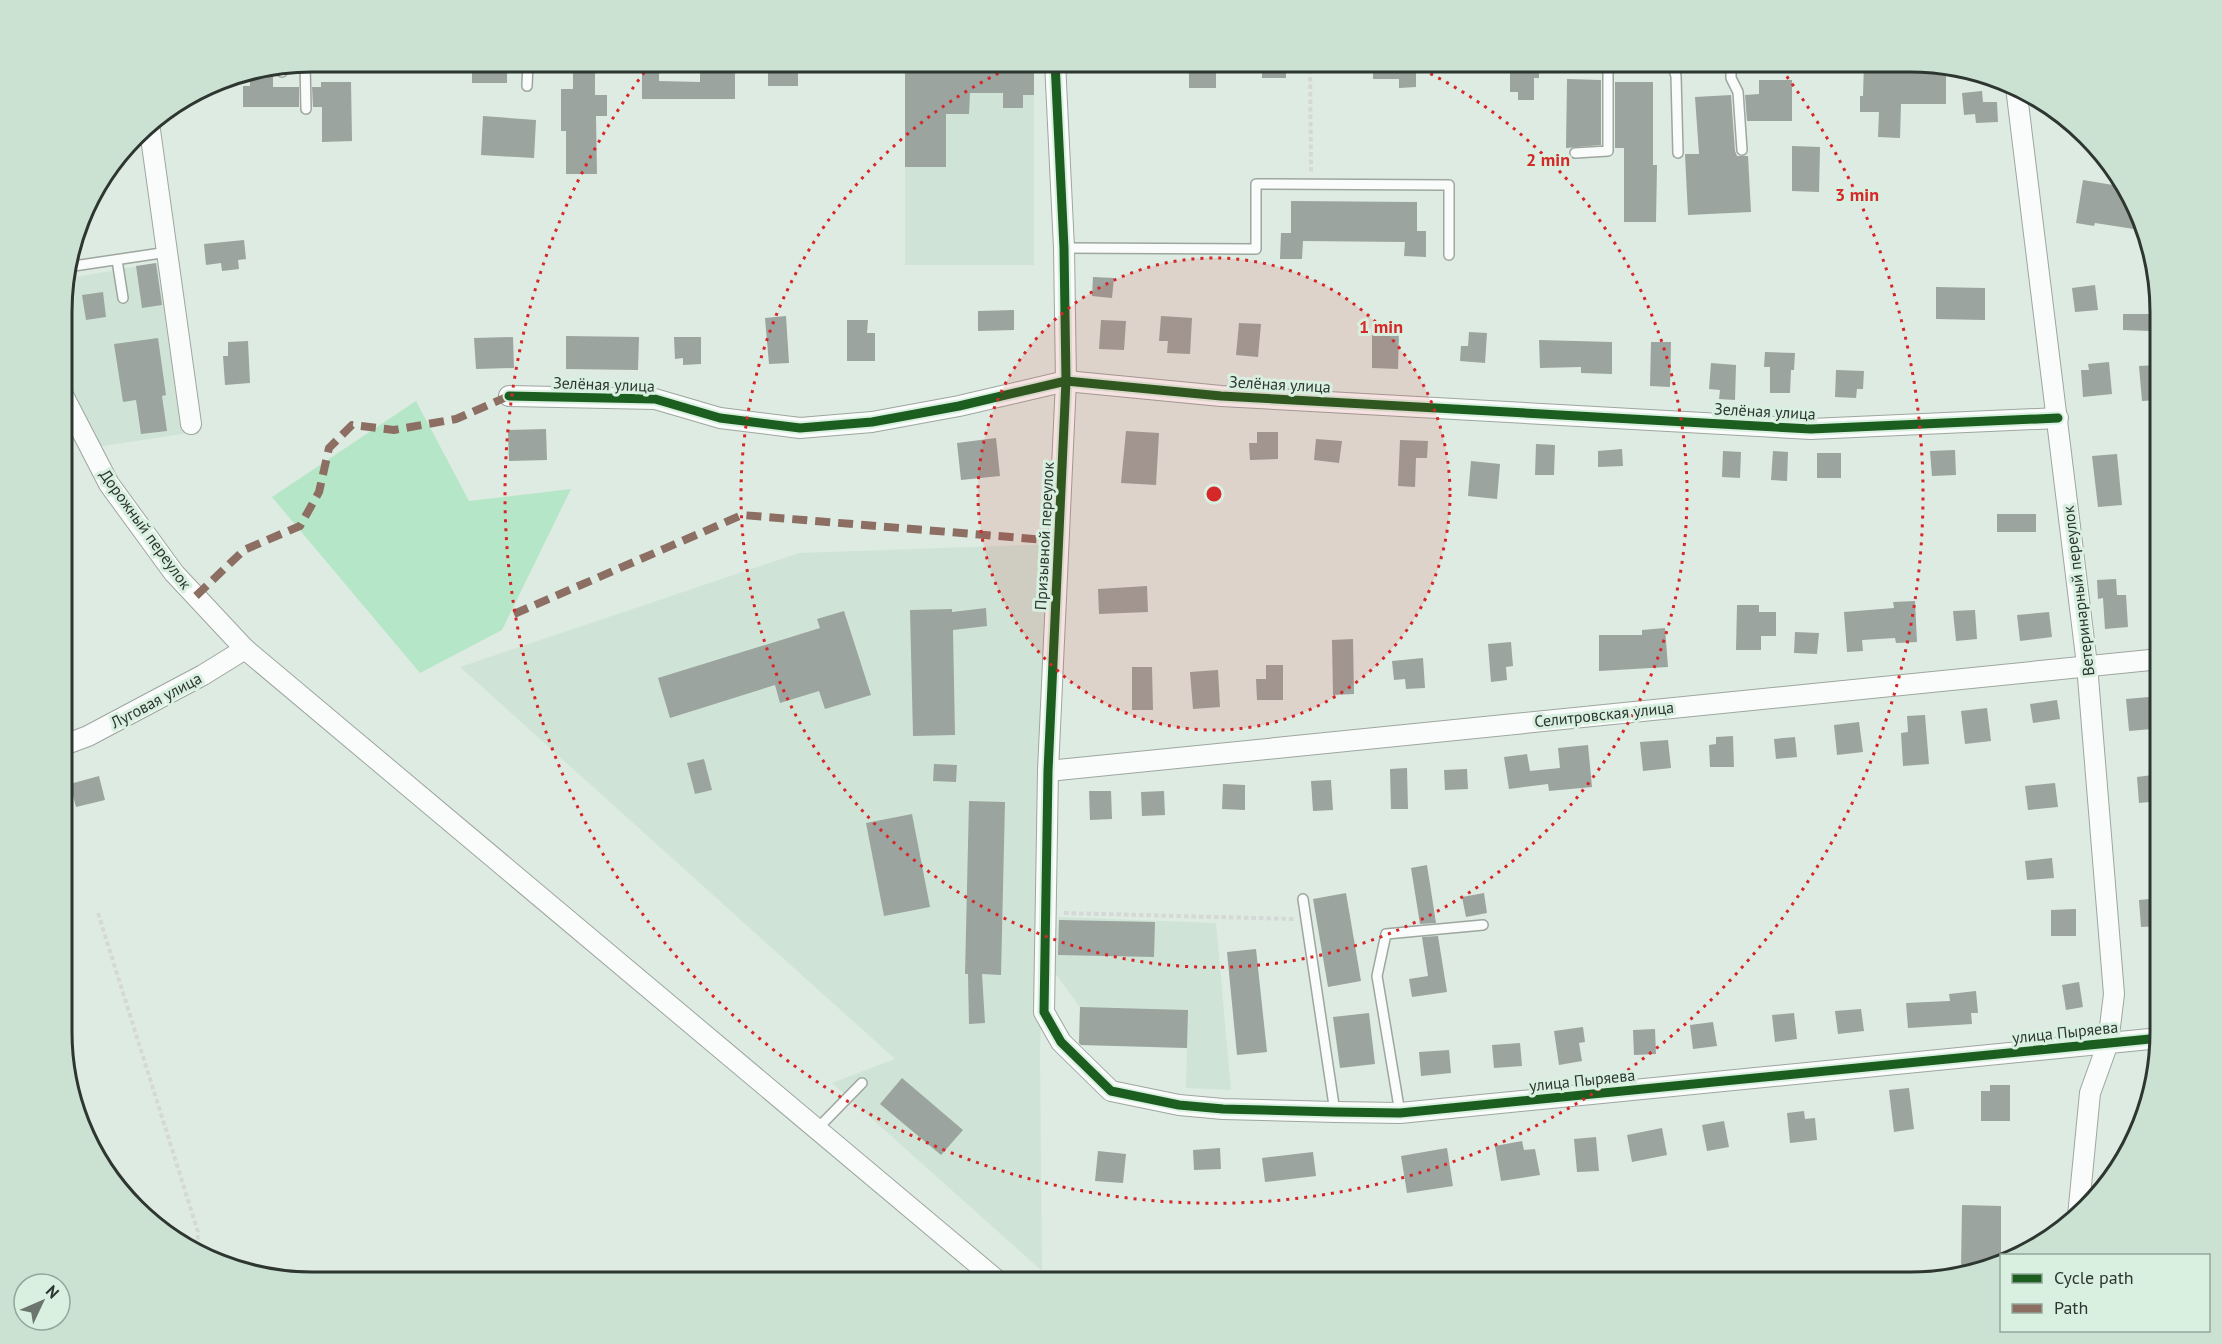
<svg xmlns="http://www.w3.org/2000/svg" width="2222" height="1344" font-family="'PT Sans',sans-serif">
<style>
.built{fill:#cfe4d6}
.green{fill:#b5e6c7}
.building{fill:#9ba49e}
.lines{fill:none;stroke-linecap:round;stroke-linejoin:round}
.lane-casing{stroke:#9da69f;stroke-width:12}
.street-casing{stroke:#9da69f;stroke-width:22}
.path{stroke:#d5d8d6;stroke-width:4;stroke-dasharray:4.5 3;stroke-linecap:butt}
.lane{stroke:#fafcfb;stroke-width:9}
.street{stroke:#fafcfb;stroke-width:20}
.quiet{stroke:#8d6e63;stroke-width:8;stroke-dasharray:15 8;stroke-linecap:butt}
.cycleway-casing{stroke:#d9f0e0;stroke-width:13}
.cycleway{stroke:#1b5e20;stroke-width:9}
.ring{fill:none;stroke:#d62828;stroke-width:3;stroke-dasharray:3 6}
.labels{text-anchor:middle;stroke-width:6;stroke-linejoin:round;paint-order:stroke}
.street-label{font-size:16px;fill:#2d3630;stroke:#d9f0e0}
.rim{fill:none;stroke:#2d3630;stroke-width:3}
.centre{fill:#d62828;stroke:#d9f0e0;stroke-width:3}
.ring-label{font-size:18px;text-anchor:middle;font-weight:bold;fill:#d62828;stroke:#d9f0e0;stroke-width:6;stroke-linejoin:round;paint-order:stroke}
</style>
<rect width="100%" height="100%" fill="#deebe2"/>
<g class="built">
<rect x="905" y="62" width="129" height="203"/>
<polygon points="168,261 195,432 91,448 75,420 64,373 64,279"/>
<polygon points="1056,544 1040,1051 1042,1271 832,1083 895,1059 460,667 799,553"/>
<polygon points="1058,917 1216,923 1231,1090 1186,1088 1187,1048 1079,1045 1080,1007 1055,973"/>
</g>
<polygon class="green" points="416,401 469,501 571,489 502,630 420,673 272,497"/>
<g class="building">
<rect x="472" y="62" width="35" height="21"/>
<polygon points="573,62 595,62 595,95 607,95 607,116 596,116 597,174 566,174 566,131 561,131 561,89 573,89"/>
<polygon points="700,62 735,62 735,99 642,99 642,67 659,67 659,81 700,82"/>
<rect x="768" y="62" width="30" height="24"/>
<polygon points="905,62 1034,62 1034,95 1023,95 1023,108 1003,108 1003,93 970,93 969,114 946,114 946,167 905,167"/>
<polygon points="1198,62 1216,62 1216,88 1189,88 1189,66 1198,66"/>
<rect x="1262" y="62" width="24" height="16"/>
<polygon points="1373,62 1416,62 1416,87 1399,88 1399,79 1373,79"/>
<polygon points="1518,62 1539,62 1539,78 1534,78 1534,100 1518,100 1518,92 1510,92 1510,72 1517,72"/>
<polygon points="1864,62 1910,62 1946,66 1946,104 1901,104 1900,138 1878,137 1879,112 1860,112 1860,96 1863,96"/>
<polygon points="273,69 273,87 299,87 299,107 243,107 243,86 250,86 250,74"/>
<polygon points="1567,79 1601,80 1601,145 1566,148"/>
<polygon points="1759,80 1792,80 1792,121 1747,121 1745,95 1759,94"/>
<polygon points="321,82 351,82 352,141 322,142 322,107 313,107 312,87 321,87"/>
<polygon points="1615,82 1653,82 1653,165 1657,165 1656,222 1624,222 1624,148 1615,148"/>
<polygon points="1982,91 1983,102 1997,102 1998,122 1976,123 1975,114 1964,115 1962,93"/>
<polygon points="1731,95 1735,151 1737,156 1748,156 1751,212 1688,215 1685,154 1699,154 1695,97"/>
<polygon points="483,116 536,120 534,158 481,155"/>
<polygon points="1792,146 1820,147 1819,192 1792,191"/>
<polygon points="2083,180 2125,187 2130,197 2128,212 2138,214 2147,231 2095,223 2094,226 2076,223"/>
<polygon points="1291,201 1417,202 1417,231 1426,231 1426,257 1404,256 1405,242 1303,241 1302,259 1280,259 1281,233 1291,233"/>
<polygon points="244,240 246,259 238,260 239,269 222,271 221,263 206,265 204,244"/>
<polygon points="156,263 162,305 142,308 136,266"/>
<polygon points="1093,277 1114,278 1112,298 1092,296"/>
<polygon points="2095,285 2098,310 2075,312 2072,288"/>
<polygon points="1936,287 1985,288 1985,320 1936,319"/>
<polygon points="103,292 106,317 86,320 82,295"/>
<polygon points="1014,310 1014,330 978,331 978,311"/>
<polygon points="2123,314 2151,314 2151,331 2123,330"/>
<polygon points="786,316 789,363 769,364 765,318"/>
<polygon points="1161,316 1192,318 1190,354 1167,353 1168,341 1159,341"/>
<polygon points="847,320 868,320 867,333 875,333 875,361 847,361"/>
<polygon points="1101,320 1126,321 1124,350 1099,349"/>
<polygon points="1239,323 1261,324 1258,357 1236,355"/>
<polygon points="1372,331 1399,332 1398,369 1372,368"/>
<polygon points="1469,332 1487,333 1485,363 1460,361 1461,346 1468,346"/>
<polygon points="566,336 639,337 638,370 566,369"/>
<polygon points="513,337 514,368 476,369 474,338"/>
<polygon points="674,337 701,337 701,364 683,365 683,358 675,359"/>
<polygon points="158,338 166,395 162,396 167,431 141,434 136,400 123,402 114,344"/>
<polygon points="1539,340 1612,342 1612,374 1581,373 1581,367 1540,368"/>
<polygon points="248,341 250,383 225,385 223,356 228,356 228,342"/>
<polygon points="1651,342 1671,342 1670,387 1650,386"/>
<polygon points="1765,352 1795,353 1794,370 1791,370 1790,393 1770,393 1770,367 1764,367"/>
<polygon points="2109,362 2112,394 2083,397 2081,370 2089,370 2088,364"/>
<polygon points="1711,363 1736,365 1735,400 1719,399 1720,390 1709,389"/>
<polygon points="2157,365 2159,400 2142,401 2139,366"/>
<polygon points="1836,370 1864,371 1863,389 1857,389 1856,398 1835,397"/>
<polygon points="546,429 547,460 509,461 508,430"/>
<polygon points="1126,431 1159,433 1156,485 1121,483"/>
<polygon points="1257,432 1278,432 1278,459 1250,460 1249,443 1257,443"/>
<polygon points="996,438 1000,476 961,480 957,443"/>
<polygon points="1316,439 1342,441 1339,463 1314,460"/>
<polygon points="1400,440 1428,441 1427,458 1416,458 1415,487 1398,486"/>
<polygon points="1536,444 1555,445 1554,475 1535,475"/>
<polygon points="1622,449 1623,466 1598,467 1598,451"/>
<polygon points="1955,450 1956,475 1932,476 1930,451"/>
<polygon points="1723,451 1741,452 1740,478 1722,477"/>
<polygon points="1773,451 1788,452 1787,481 1771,480"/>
<rect x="1817" y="453" width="24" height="25"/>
<polygon points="2117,454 2122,505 2098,507 2092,456"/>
<polygon points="1471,461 1500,464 1497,499 1468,496"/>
<rect x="1997" y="514" width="39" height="18"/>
<polygon points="2116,579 2117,595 2126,595 2128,627 2105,629 2103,598 2098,599 2097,580"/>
<polygon points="1147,586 1148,612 1099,614 1098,589"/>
<polygon points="1915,601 1917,642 1896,643 1895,638 1862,640 1863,651 1847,652 1844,612 1894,608 1893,602"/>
<polygon points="1737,605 1759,605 1759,612 1776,612 1776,636 1761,636 1761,650 1736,650"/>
<polygon points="986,608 987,626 953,630 955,735 913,736 910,610 952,609 952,612"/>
<polygon points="1975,610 1977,639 1956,641 1953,611"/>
<polygon points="844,611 871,695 825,709 819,691 780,703 775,685 670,718 658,678 820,628 817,619"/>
<polygon points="2049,612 2052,637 2020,641 2017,615"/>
<polygon points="1665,628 1668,667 1599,671 1599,635 1642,635 1642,630"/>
<polygon points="1795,632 1819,633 1817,654 1794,653"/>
<polygon points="1353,639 1354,694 1333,695 1332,640"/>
<polygon points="1511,642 1513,666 1506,667 1507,680 1491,682 1488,644"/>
<polygon points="1423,658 1425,688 1406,689 1405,679 1394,680 1392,661"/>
<polygon points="1266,665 1283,665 1283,700 1257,700 1256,679 1266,679"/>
<polygon points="1132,667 1152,667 1153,710 1132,710"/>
<polygon points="1218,670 1220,707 1193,709 1190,672"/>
<polygon points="2149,697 2152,729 2129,731 2126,699"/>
<polygon points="2057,700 2060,719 2033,723 2030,704"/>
<polygon points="1987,708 1991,741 1965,744 1961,711"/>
<polygon points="1925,715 1929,764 1903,766 1901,733 1908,732 1907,716"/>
<polygon points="1859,722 1863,752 1837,755 1834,725"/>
<polygon points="1733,736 1734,767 1710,767 1709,745 1716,744 1716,737"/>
<polygon points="1795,737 1797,757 1776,759 1774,739"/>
<polygon points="1668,740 1671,768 1643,771 1640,742"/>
<polygon points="1588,745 1592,787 1549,791 1548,784 1509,789 1504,757 1527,754 1530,771 1560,768 1558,748"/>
<polygon points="704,759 712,790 695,794 687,763"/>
<polygon points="934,764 957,765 956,782 933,781"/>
<polygon points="1407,768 1408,809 1391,809 1390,769"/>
<polygon points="1467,769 1468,789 1445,790 1444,770"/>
<polygon points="2160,774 2160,801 2139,803 2137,777"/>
<polygon points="99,776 105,800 76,807 70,784"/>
<polygon points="1331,780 1333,810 1313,811 1311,781"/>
<polygon points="2055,783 2058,807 2028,810 2025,786"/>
<polygon points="1223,784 1245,785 1245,810 1222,809"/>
<polygon points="1089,791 1111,791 1112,819 1090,820"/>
<polygon points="1164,791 1165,815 1142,816 1141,792"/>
<polygon points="969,801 1005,802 1001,975 982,974 985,1023 969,1024 968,974 965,974"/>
<polygon points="912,814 930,907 884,916 866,823"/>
<polygon points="2052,858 2054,878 2027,880 2025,861"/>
<polygon points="1427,865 1436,923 1420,924 1411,868"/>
<polygon points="1346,893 1361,981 1328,987 1313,899"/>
<polygon points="1484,893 1487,913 1466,917 1462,897"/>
<polygon points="2160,898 2160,926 2141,927 2139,900"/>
<polygon points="2076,909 2076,936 2051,936 2051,910"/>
<polygon points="1059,920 1155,922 1154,957 1058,955"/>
<polygon points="1438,936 1447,992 1412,997 1409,979 1428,976 1422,937"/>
<polygon points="1256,949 1267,1052 1237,1055 1227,952"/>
<polygon points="2079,982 2083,1007 2066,1010 2062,985"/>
<polygon points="1976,991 1978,1013 1971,1013 1972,1024 1908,1028 1906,1003 1950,1001 1949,994"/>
<polygon points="1080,1007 1188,1010 1187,1048 1081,1045 1079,1043"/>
<polygon points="1861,1009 1864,1031 1838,1034 1835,1011"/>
<polygon points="1369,1013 1375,1064 1340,1068 1333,1017"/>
<polygon points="1794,1013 1797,1039 1775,1042 1772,1015"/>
<polygon points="1713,1022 1717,1046 1693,1049 1690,1025"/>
<polygon points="1583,1027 1585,1042 1579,1043 1582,1061 1559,1065 1554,1031"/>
<polygon points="1655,1029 1656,1054 1634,1055 1633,1030"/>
<polygon points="1520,1043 1522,1066 1494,1068 1492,1045"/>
<polygon points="1449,1050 1451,1073 1421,1076 1419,1052"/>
<polygon points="902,1078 963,1130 941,1155 880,1104"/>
<polygon points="1990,1085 2010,1085 2010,1121 1981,1121 1981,1091 1990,1091"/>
<polygon points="1909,1088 1914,1129 1894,1132 1889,1090"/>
<polygon points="1804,1111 1805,1119 1815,1118 1817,1140 1790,1143 1787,1113"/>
<polygon points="1724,1121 1729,1147 1707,1151 1702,1125"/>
<polygon points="1662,1128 1667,1155 1632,1162 1627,1135"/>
<polygon points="1596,1137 1599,1171 1577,1172 1574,1139"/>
<polygon points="1522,1141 1524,1150 1535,1149 1540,1175 1501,1181 1495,1146"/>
<polygon points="1220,1148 1221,1169 1194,1170 1193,1150"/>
<polygon points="1447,1148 1453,1186 1407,1193 1401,1156"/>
<polygon points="1098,1151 1126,1154 1123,1183 1095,1181"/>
<polygon points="1313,1152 1316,1176 1265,1182 1262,1158"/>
<polygon points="1962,1205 2001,1206 2001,1259 1961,1271"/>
</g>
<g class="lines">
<g class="lane-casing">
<g id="lane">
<polyline points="1671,62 1676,76 1678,153"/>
<polyline points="1731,62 1731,78 1738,92 1742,150"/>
<polyline points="305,63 306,109"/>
<polyline points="282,67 282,72"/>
<polyline points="527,86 528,62"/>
<polyline points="1575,153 1608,151 1608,62"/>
<polyline points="1064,248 1256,249 1256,184 1449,185 1449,255"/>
<polyline points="117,260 123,298"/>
<polyline points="67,267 168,252"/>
<polyline points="1303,899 1335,1112"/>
<polyline points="1400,1113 1377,976 1386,934 1483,925"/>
<polyline points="817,1129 862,1083"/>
</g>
</g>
<g class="street-casing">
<g id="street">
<polyline points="1055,62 1064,248 1066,381 1048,771 1044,1012 1061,1042 1111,1091 1179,1105 1223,1109 1335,1112 1400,1113 2160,1038"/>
<polyline points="2016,87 2087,665 2114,994 2108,1043 2090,1093 2078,1216"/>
<polyline points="149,123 191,424"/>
<polyline points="509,396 655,399 720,418 800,428 872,422 959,406 1066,381 1221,396 1811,429 2058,418"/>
<polyline points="64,397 109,484 174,573 245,649 999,1282"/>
<polyline points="64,745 88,736 203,675 245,649"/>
<polyline points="1048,771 2160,659"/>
</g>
</g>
<g class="path">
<polyline points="1310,62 1311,172"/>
<polyline points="98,913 198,1232 197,1253"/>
<polyline points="1064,913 1294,919"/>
</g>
<use href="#lane" class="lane"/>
<use href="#street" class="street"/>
<g class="quiet">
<polyline points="196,596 244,550 300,526 319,492 329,448 352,425 394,430 456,419 509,396"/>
<polyline points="514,614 742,515 1059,541"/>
</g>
<g class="cycleway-casing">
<g id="cycleway">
<polyline points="1055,62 1064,248 1066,381 1048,771 1044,1012 1061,1042 1111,1091 1179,1105 1223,1109 1335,1112 1400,1113 2160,1038"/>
<polyline points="509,396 655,399 720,418 800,428 872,422 959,406 1066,381 1221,396 1811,429 2058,418"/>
</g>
</g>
<use href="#cycleway" class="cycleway"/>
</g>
<circle cx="1214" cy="494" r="236" fill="#d62828" fill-opacity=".12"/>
<g class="ring">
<circle cx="1214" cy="494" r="236"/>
<path d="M1406 62A473 473 0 1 1 1022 62"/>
<path d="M1776 62A709 709 0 1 1 652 62"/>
</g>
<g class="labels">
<g class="street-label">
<text transform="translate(604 384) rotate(2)" y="6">Зелёная улица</text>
<text transform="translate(1280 384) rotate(3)" y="6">Зелёная улица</text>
<text transform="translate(1765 411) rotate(3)" y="6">Зелёная улица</text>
<text transform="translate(146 529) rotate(54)" y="6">Дорожный переулок</text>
<text transform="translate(1044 536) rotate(-87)" y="6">Призывной переулок</text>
<text transform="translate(2078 591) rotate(-97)" y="6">Ветеринарный переулок</text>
<text transform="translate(156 700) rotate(-28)" y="6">Луговая улица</text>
<text transform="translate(1604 714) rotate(-6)" y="6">Селитровская улица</text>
<text transform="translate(2065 1032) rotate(-6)" y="6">улица Пыряева</text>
<text transform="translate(1582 1080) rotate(-6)" y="6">улица Пыряева</text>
</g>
</g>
<path d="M0 0H2222V1344H0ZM312 72H1910A240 240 0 0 1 2150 312V1032A240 240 0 0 1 1910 1272H312A240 240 0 0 1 72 1032V312A240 240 0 0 1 312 72Z" fill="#cbe1d2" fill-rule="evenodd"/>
<path class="rim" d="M312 72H1910A240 240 0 0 1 2150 312V1032A240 240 0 0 1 1910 1272H312A240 240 0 0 1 72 1032V312A240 240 0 0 1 312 72Z"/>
<circle cx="1214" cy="494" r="9" class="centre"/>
<g class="ring-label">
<text x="1548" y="166">2 min</text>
<text x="1857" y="201">3 min</text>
<text x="1381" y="333">1 min</text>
</g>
<rect x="2000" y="1254" width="210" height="78" fill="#d9f0e0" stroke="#94a69a" stroke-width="1.5"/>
<rect x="2012" y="1274" width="30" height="9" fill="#1b5e20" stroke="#94a69a" stroke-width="1.5"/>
<text x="2054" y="1284" font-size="18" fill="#2d3630">Cycle path</text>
<rect x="2012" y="1304" width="30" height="9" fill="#8d6e63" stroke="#94a69a" stroke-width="1.5"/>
<text x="2054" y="1314" font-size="18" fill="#2d3630">Path</text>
<g transform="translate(42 1302) rotate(46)"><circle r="28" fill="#d9f0e0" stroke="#94a69a" stroke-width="1.5"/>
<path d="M0-4.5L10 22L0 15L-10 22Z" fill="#6b756e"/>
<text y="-9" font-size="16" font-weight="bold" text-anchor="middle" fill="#2d3630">N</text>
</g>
</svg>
